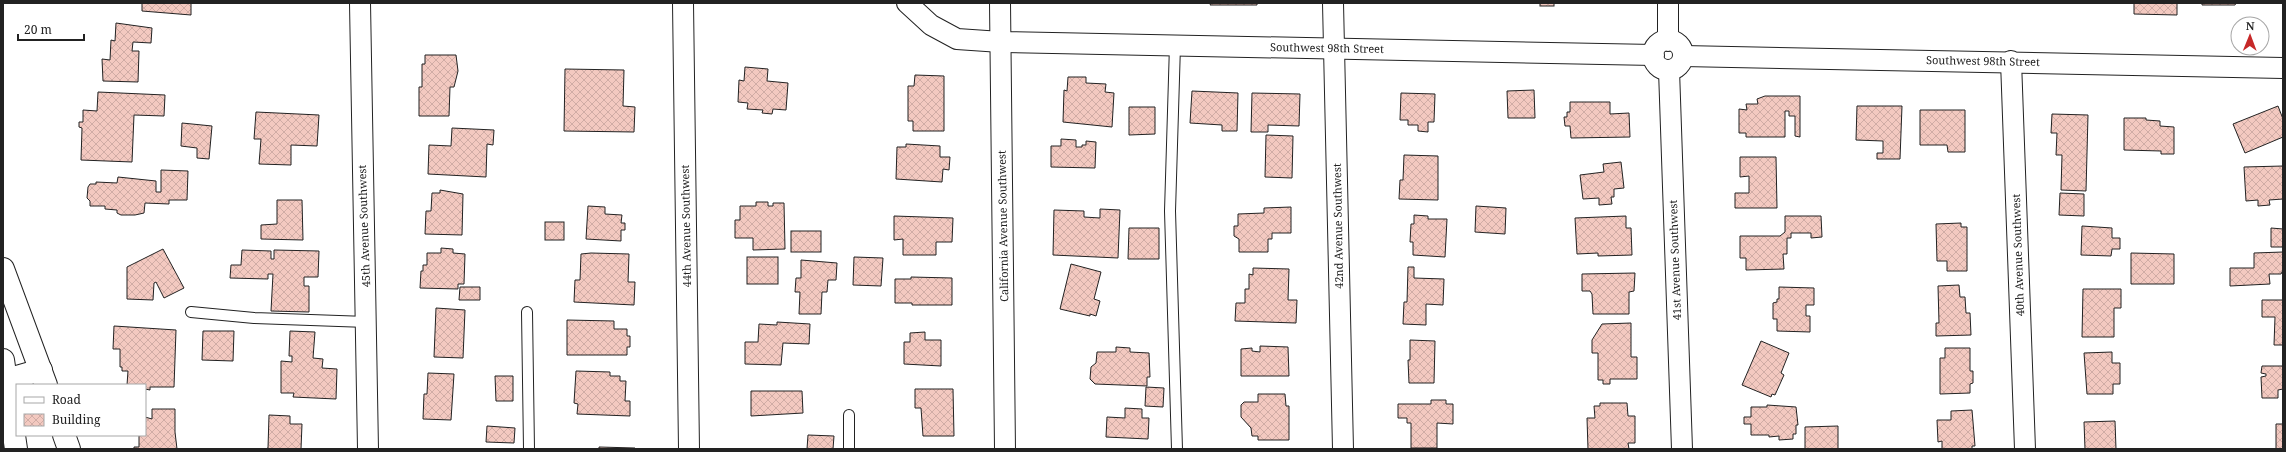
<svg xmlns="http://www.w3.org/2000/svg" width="2286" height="452" font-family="'Noto Serif',serif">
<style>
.building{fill:url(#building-cross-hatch);stroke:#222}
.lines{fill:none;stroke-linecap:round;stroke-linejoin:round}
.lane-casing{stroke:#222;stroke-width:12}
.street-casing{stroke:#222;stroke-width:22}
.secondary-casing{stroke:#222;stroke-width:24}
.lane{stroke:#fff;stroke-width:10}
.street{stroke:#fff;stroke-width:20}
.secondary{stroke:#fff;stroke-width:22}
.labels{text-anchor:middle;stroke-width:3;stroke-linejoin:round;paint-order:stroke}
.street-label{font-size:11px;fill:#222;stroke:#fff}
</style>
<defs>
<pattern id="building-cross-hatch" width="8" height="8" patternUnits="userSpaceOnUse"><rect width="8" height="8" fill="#f3c9c0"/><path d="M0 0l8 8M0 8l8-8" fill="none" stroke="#d0aca5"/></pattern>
</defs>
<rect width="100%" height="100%" fill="#fff"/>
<g class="building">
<polygon points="142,3 191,3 191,15 142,11"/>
<polygon points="1211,3 1257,3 1257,5 1210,5"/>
<rect x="1540" y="3" width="14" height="3"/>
<polygon points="2134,3 2177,3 2177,15 2134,14"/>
<polygon points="2202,3 2236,3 2235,5 2202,5"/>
<polygon points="116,23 152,28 151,43 133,42 132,51 139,51 138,82 103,81 102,59 110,60 111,40 115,41"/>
<polygon points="425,55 456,55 458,71 454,87 450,87 449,116 419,116 419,87 422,87 422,64 425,64"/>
<polygon points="745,67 768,69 767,81 788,83 786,110 773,109 772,114 762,113 763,110 747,109 748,103 738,102 739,80 744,81"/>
<polygon points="565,69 624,70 623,106 635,107 634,132 564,131"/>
<polygon points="915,75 944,76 944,131 913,131 913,121 908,121 908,86 914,86"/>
<polygon points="1068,77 1086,77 1086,83 1106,84 1105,92 1114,93 1112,127 1063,122 1064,90 1067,91"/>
<polygon points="1534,90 1535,118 1508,118 1507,91"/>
<polygon points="1192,91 1238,93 1237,131 1222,131 1222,125 1190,123"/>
<polygon points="98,92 165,95 164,116 134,115 132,162 81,160 82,128 79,127 79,122 83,122 83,110 97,111"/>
<polygon points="1252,93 1300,94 1299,126 1268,125 1268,132 1251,132"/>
<polygon points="1401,93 1435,94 1434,122 1428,122 1428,132 1418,131 1418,125 1408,125 1408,120 1400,120"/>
<polygon points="1765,96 1800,96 1800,137 1795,136 1795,116 1789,116 1789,111 1785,111 1785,137 1746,137 1746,133 1739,133 1739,109 1747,110 1746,104 1758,104 1757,99"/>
<polygon points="1570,102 1610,102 1610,114 1629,113 1630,137 1571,138 1570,126 1565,126 1564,117 1567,117 1567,112 1570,112"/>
<polygon points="1857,106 1902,106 1900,159 1877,159 1877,153 1883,153 1883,141 1856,140"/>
<polygon points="2278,106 2283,119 2283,137 2245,153 2233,124"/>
<polygon points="1129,107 1155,107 1155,134 1129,135"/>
<polygon points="1920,110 1965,110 1965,152 1948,152 1947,145 1920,145"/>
<polygon points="256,112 319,115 317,146 291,145 291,165 259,164 261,139 254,139"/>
<polygon points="2052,114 2088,115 2086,191 2061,190 2062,155 2056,155 2057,133 2051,133"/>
<polygon points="2124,118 2146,118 2146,120 2160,121 2160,126 2174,127 2174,154 2161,154 2161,151 2124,150"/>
<polygon points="182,123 212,126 209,159 197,158 197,148 181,146"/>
<polygon points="452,128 494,130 493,145 487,144 486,177 428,174 429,145 451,146"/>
<polygon points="1266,135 1293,136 1292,178 1265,177"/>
<polygon points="1061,139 1076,140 1076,147 1082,147 1082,145 1086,145 1086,141 1096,142 1095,168 1051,167 1051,146 1061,146"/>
<polygon points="906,144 940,146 940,157 950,157 949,170 943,169 942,182 896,179 897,147 906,147"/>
<polygon points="1404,155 1438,156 1438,200 1399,199 1400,180 1403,180"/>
<polygon points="1740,157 1776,157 1777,208 1735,208 1735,193 1749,193 1749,176 1740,177"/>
<polygon points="1621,162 1624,188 1614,189 1614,197 1611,197 1612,204 1599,205 1599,198 1583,199 1580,175 1604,172 1603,164"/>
<polygon points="2283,166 2283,199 2269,200 2270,205 2258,206 2258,200 2246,201 2244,167"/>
<polygon points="161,170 188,171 187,200 169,200 169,204 145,203 144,213 135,215 121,215 117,213 117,210 105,209 105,206 90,206 90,201 87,198 88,187 90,184 96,184 96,182 117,183 118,177 156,181 156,192 161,192"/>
<polygon points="440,190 463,194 462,235 425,234 426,211 431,211 432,193 440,193"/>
<polygon points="2060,193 2084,194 2084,216 2059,215"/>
<polygon points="277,200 302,200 303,240 261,239 261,225 277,224"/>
<polygon points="756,202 768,202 768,206 773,206 773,203 784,203 785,249 753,250 753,238 735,238 735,220 740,220 740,206 756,206"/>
<polygon points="588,206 605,207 605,214 622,215 621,223 625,223 625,230 621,230 621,241 586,239"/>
<polygon points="1476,206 1506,208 1505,234 1475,232"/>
<polygon points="1291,207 1291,233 1272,233 1272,239 1268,239 1268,252 1239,252 1239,239 1234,236 1234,226 1238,226 1238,214 1264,213 1264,208"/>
<polygon points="1100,209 1120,210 1118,258 1053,255 1054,210 1084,211 1084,217 1100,218"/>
<polygon points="1414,215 1428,216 1428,219 1447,219 1445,257 1413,255 1413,242 1410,242 1411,224 1414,224"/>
<polygon points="894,216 953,218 952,242 936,242 936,255 903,255 903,239 894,240"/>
<polygon points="1626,216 1626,228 1631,228 1632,255 1598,256 1598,253 1577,254 1575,218"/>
<polygon points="1785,216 1821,216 1822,237 1811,238 1811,233 1791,233 1791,238 1787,238 1787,254 1783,254 1784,269 1746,270 1746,258 1740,258 1740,236 1780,236 1785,232"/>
<rect x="545" y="222" width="19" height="18"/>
<polygon points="1961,223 1961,227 1967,227 1967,271 1947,271 1947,261 1937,261 1936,224"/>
<polygon points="2082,226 2112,228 2112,238 2120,238 2120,249 2112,249 2111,256 2081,255"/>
<polygon points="1129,228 1159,228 1159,259 1128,259"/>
<polygon points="2271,228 2283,229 2283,247 2271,247"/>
<rect x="791" y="231" width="30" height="21"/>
<polygon points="441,248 453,249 453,253 465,254 464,284 458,284 458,289 420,288 421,271 423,271 423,265 427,265 427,253 441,253"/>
<polygon points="163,249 184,288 164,298 156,282 154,283 153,300 127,299 127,267"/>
<polygon points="242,250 271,251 271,259 274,259 274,250 319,251 318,277 304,277 304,286 309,286 309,312 271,311 273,274 268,274 268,279 230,278 231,265 241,265"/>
<polygon points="2283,252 2283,270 2281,274 2269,274 2270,284 2230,286 2230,268 2254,268 2254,253"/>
<polygon points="591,253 629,254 628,282 635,282 634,305 574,302 575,280 580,280 581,254"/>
<polygon points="2131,253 2174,254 2174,284 2131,284"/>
<rect x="747" y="257" width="31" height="27"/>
<polygon points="854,257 883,258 881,286 853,285"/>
<polygon points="801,260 837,263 836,280 828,280 827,292 822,292 821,314 799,314 800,292 795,292 796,278 801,278"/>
<polygon points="1071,264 1101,272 1094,299 1100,301 1096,316 1090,314 1090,316 1060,309"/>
<polygon points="1408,267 1414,267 1414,278 1444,279 1443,305 1426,304 1426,325 1403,324 1404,302 1407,302"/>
<polygon points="1253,268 1289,269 1288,300 1297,300 1296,323 1235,321 1236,303 1245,303 1245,289 1249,289 1249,274 1253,275"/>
<polygon points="1635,273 1634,291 1629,292 1629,314 1593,314 1592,294 1590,291 1582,291 1582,274"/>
<polygon points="911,277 952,278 952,305 912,305 912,303 895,303 895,279 911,279"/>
<polygon points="1959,285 1960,297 1965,297 1966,313 1970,313 1971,335 1936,336 1936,323 1939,323 1938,286"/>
<polygon points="460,287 480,287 480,300 459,300"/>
<polygon points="1779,287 1814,288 1814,305 1806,305 1806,316 1810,316 1810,332 1777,331 1777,319 1773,319 1773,303 1777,302 1777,299 1779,299"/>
<polygon points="2083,289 2121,289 2121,308 2114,308 2114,337 2082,337"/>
<polygon points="2262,300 2283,300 2283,345 2274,345 2275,317 2262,317"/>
<polygon points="436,308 465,310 463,358 434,357"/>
<polygon points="567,320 614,321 614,329 627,329 627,336 630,336 630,347 627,347 627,355 567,355"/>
<polygon points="777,322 810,324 809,344 783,343 781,365 745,364 745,342 758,342 759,324 777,325"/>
<polygon points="1631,323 1631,357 1637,357 1637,379 1610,379 1610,384 1603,384 1603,380 1598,380 1598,353 1592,353 1592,340 1602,324"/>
<polygon points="114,326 176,330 174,387 150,387 150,390 145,389 145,385 127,385 128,371 122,371 122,367 120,367 120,349 113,349"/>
<polygon points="203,331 234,331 233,361 202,360"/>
<polygon points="290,331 315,332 313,358 323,359 322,368 337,369 336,399 293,397 294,393 281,393 281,361 292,362 292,356 289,356"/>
<polygon points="925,332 925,340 941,340 941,366 904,364 904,342 910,342 910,333"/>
<polygon points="1410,340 1435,341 1434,383 1409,383 1408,360 1410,360"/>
<polygon points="1761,341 1789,353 1781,373 1784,375 1775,395 1772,394 1771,397 1742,385"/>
<polygon points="1260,346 1288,347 1289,376 1241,376 1241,349 1252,348 1252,351 1260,352"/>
<polygon points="1116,347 1130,348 1130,352 1149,353 1150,377 1147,377 1147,386 1095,384 1090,379 1091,367 1096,363 1097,352 1116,352"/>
<polygon points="1945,348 1970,348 1970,371 1973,371 1973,383 1970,384 1970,393 1940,394 1940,358 1945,358"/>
<polygon points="2112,352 2112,363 2120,363 2120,384 2113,384 2113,394 2087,394 2084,353"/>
<polygon points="2262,366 2283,366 2283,389 2278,390 2278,398 2262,398 2261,377 2266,376 2266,374 2261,373"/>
<polygon points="576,371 610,372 610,376 620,376 620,381 626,381 625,401 630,401 630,416 577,414 578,404 574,403"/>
<polygon points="428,373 454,374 451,420 423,419 424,394 427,394"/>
<polygon points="495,376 513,376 513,401 496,401"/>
<polygon points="1146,387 1164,388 1163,407 1145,406"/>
<polygon points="915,389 953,389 954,436 923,436 921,408 915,408"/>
<polygon points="751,391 802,391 803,413 751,416"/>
<polygon points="1258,394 1285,394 1286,406 1289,406 1289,440 1258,440 1258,436 1252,436 1251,428 1241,417 1241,405 1244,402 1258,402"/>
<polygon points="1431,400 1446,400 1446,404 1453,404 1453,424 1437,423 1437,448 1411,448 1411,423 1407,423 1407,418 1398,418 1398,404 1431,404"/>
<polygon points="1600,403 1627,403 1628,416 1635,416 1635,443 1628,443 1629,449 1588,449 1587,418 1595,418 1594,406 1600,406"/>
<polygon points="1767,405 1796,407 1798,425 1796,425 1796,434 1793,434 1793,439 1779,440 1779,436 1769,437 1769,435 1751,435 1751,424 1744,424 1744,417 1751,417 1751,407 1767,407"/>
<polygon points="1125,408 1142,409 1142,418 1149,418 1148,439 1106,437 1107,417 1125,418"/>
<polygon points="152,409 175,409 175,432 177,449 134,449 134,447 139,447 139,435 145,435 145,417 152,419"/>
<polygon points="1972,410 1975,446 1972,446 1972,449 1942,449 1942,441 1938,442 1937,420 1951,420 1951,411"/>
<polygon points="269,415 290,416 290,424 302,424 301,449 265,449 268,448"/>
<polygon points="2115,421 2116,449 2085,449 2084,422"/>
<polygon points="2276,424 2283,424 2283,449 2270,449 2276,449"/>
<polygon points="487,426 515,428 514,443 486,442"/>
<polygon points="1838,426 1838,449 1805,449 1805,427"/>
<polygon points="808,435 834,436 833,449 807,449"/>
<polygon points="599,447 635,448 635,449 599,449"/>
</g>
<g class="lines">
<g class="lane-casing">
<g id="lane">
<polyline points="1175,45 1170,211 1177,449"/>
<polyline points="191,312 254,318 367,322"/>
<polyline points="527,312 529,449"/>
<polyline points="849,415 849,449"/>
</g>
</g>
<g class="street-casing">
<g id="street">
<polyline points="360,3 368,449"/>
<polyline points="683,3 689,449"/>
<polyline points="907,3 931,25 957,39 1001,42 1654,55"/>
<polyline points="1000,3 1005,449"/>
<polyline points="1333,3 1343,449"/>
<polyline points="1668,3 1668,41"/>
<circle cx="1668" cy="55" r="15"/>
<polyline points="1683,56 2283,68"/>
<polyline points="2011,61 2025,449"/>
<polyline points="1669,70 1682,449"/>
</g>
</g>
<g class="secondary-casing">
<g id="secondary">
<polyline points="3,269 46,385"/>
<polyline points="3,360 16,449"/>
<polyline points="6,380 41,370"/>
<polyline points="64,435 69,449"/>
</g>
</g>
<use href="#lane" class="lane"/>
<use href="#street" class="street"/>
<use href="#secondary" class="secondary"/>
</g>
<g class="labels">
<g class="street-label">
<text transform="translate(1327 48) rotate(1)" y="4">Southwest 98th Street</text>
<text transform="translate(1983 61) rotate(1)" y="4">Southwest 98th Street</text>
<text transform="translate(364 226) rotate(-92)" y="4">45th Avenue Southwest</text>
<text transform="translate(686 226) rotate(-91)" y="4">44th Avenue Southwest</text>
<text transform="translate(1003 226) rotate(-91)" y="4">California Avenue Southwest</text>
<text transform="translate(1338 226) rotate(-91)" y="4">42nd Avenue Southwest</text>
<text transform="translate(2018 255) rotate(-92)" y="4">40th Avenue Southwest</text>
<text transform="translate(1675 260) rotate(-92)" y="4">41st Avenue Southwest</text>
</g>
</g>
<rect width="2286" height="452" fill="none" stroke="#222222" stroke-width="8"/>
<rect x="16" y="384" width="130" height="52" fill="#ffffff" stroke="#a7a7a7"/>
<rect x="24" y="397" width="20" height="6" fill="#ffffff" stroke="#a7a7a7"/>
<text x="52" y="404" font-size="12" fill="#222222">Road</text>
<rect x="24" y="414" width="20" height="12" fill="url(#building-cross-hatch)" stroke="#a7a7a7"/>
<text x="52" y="424" font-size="12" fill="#222222">Building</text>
<g transform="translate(2250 36) rotate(1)"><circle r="19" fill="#ffffff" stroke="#a7a7a7"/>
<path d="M0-3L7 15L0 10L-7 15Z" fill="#c62828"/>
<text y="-6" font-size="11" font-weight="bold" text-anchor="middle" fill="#222222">N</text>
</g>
<path d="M18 34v6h66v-6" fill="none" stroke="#222222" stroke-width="2"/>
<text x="24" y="34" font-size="12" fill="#222222" stroke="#ffffff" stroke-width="3" paint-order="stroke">20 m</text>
</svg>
